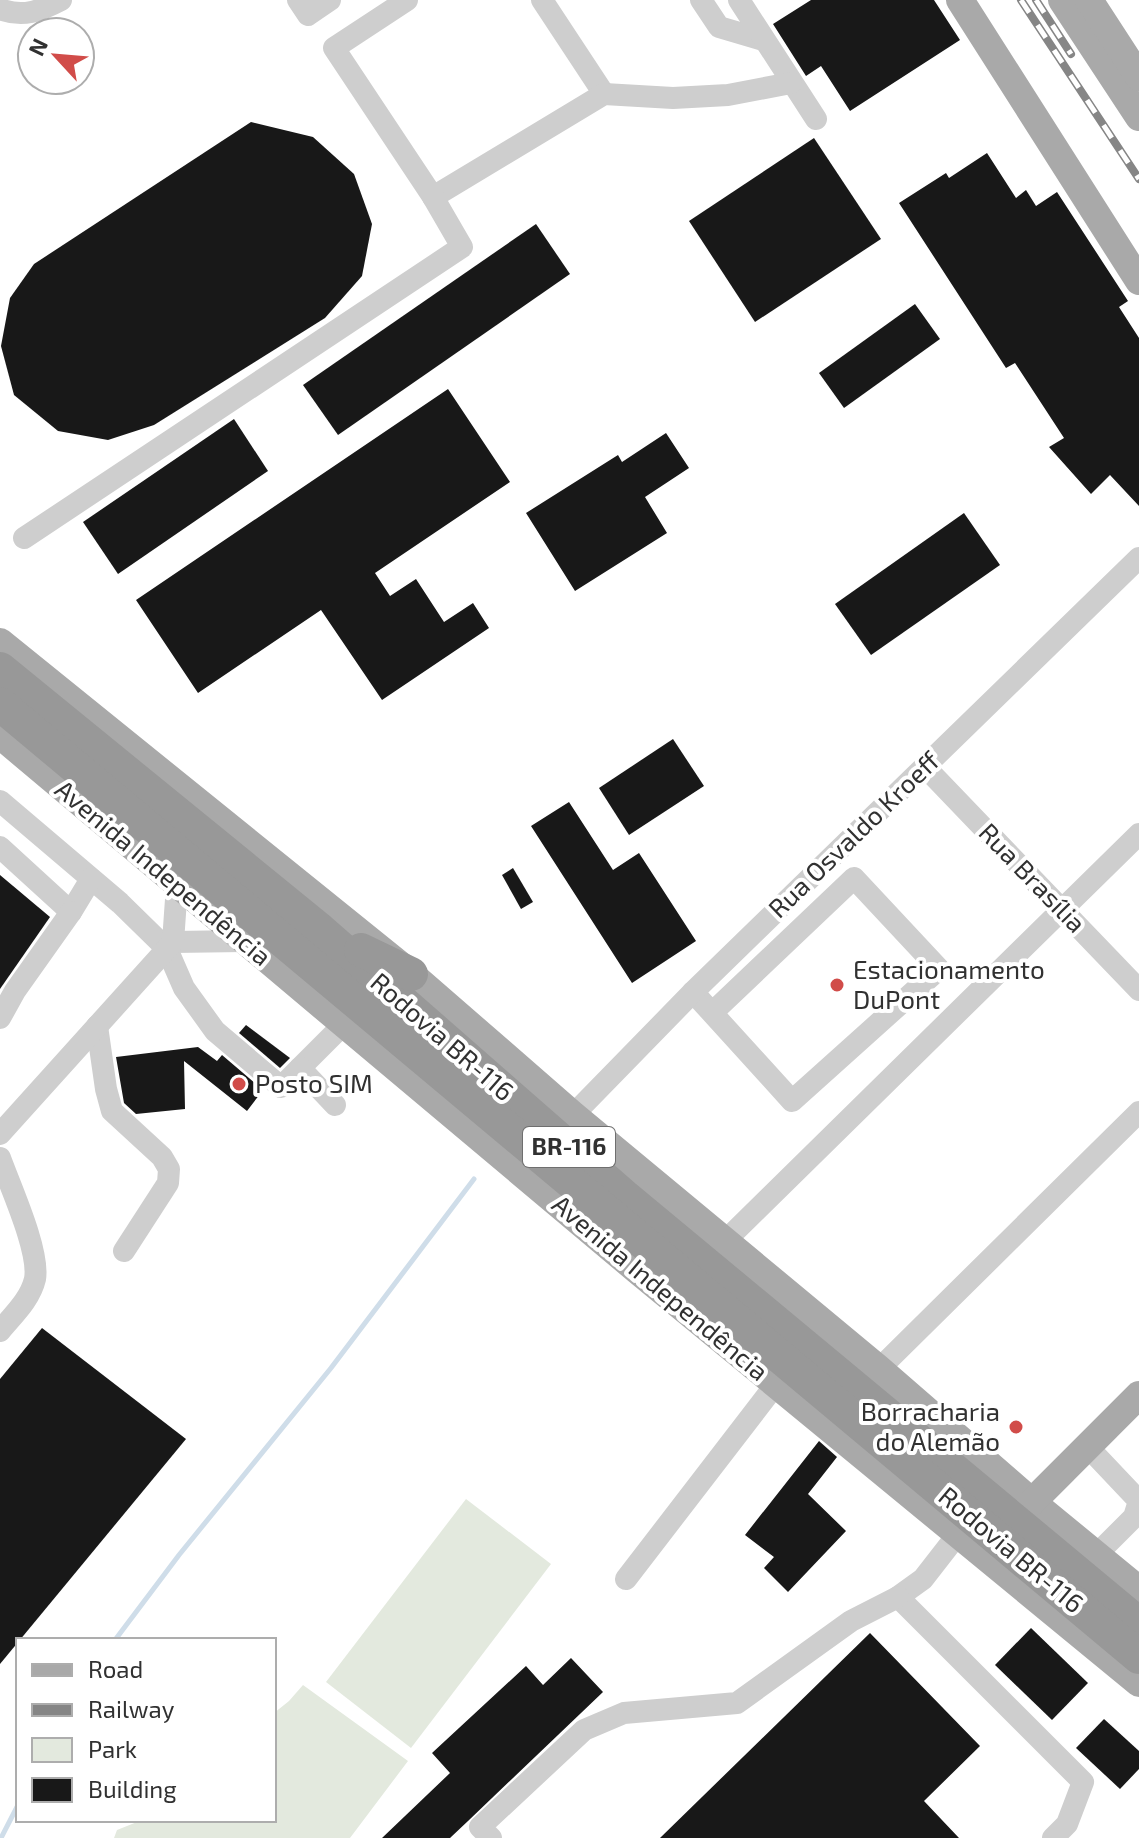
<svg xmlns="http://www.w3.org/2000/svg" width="1139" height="1838" font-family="'Exo 2',sans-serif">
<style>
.green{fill:#e3e9de}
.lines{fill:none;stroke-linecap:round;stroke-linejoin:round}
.stream{stroke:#cfdde9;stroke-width:5}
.building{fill:#181818}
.minor{stroke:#cecece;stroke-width:22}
.major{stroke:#a9a9a9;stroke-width:28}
.highway{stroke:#989898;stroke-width:34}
.rail-casing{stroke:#868686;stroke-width:8}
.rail{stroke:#fff;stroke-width:5;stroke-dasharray:15;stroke-linecap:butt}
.poi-dot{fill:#d14c49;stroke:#fff;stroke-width:3}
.labels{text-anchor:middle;stroke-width:8;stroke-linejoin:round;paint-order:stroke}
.shield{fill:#fff;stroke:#6f6f6f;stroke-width:2}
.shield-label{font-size:24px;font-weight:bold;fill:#313131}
.street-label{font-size:26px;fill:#313131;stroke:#fff}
.poi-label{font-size:26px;fill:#313131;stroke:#fff;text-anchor:start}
</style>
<rect width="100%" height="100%" fill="#fff"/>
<g class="green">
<polygon points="466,1499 551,1564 411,1748 326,1682"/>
<polygon points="303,1685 408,1761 350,1838 114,1838 117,1830 142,1820 274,1820 274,1713 289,1701"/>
</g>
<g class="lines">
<g class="stream">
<polyline points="115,1640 179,1555 331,1368 474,1179"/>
<polyline points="1,1838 18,1805"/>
</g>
</g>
<g class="building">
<polygon points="811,0 934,0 960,40 850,111 821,66 806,76 773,24"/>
<polygon points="251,122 313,137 354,174 372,224 362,276 325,318 154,425 108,440 58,431 14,395 1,346 10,298 34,264"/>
<polygon points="814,138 881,239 755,322 689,221"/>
<polygon points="987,153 1016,198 1026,190 1036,206 1057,192 1128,301 1119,307 1139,338 1139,506 1110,475 1091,494 1049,447 1064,438 1015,363 1006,368 899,203 946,173 949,178"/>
<polygon points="536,224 570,274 338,435 303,385"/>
<polygon points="915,304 940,339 844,408 819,373"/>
<polygon points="448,389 510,482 375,573 390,596 416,579 444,622 473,603 489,628 382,700 321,610 198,693 136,600"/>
<polygon points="234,419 268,471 118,574 83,522"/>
<polygon points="666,433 689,468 645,497 667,533 575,591 526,513 618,455 622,462"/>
<polygon points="964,513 1000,565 871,655 835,604"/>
<polygon points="673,739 704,786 629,835 599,788"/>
<polygon points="569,802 613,870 639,853 696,941 632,983 531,826"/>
<polygon points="513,868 533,902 521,909 502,875"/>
<polygon points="0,875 50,917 0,989"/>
<polygon points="246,1025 290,1058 280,1068 239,1033"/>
<polygon points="198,1047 217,1061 222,1055 263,1090 247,1111 184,1061 185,1109 136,1114 124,1103 116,1057"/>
<polygon points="42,1328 186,1439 0,1664 0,1379"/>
<polygon points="819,1441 837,1457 808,1494 846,1531 788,1592 764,1568 774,1557 745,1535"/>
<polygon points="1031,1628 1088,1683 1052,1720 995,1665"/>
<polygon points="870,1633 980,1746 924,1801 959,1838 660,1838"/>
<polygon points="571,1658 603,1692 468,1821 450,1838 382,1838 450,1773 432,1753 526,1666 543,1685"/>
<polygon points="1104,1719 1139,1751 1139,1769 1120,1789 1076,1748"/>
</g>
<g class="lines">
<g class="minor">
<polyline points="298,0 308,15 330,0"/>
<polyline points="542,0 604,94"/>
<polyline points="701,0 719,27 763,40"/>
<polyline points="739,0 816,119"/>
<path d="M 0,9 C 23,18 40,11 61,0"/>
<polyline points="433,197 604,94 673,98 728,95 791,83"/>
<polyline points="24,538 462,247 433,197 334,48 407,0"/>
<polyline points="925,767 1139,990"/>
<polyline points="0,801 120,903 167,949 184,988 215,1031 281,1087 343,1025"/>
<polyline points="0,847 71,912 91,879"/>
<polyline points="173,942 244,941"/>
<polyline points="693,992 792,1101 939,969 854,878 713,1012"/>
<polyline points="0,1018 15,991 71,912"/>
<polyline points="97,1026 106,1089 112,1111 162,1157 169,1169 168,1183 124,1251"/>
<polyline points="300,1068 335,1105"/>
<polyline points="573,1115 693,992 1139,558"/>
<polyline points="0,1134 173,942 177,885"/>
<path d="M 0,1158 C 10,1186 40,1251 35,1279 C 30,1300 13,1315 0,1331"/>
<polyline points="724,1242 1139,834"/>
<polyline points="879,1369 1139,1112"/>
<polyline points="1087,1446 1139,1501 1134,1517 1096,1555"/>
<polyline points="958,1534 923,1579 898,1597 1083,1782 1067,1824 1053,1838"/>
<polyline points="626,1579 776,1384"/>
<polyline points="491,1838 480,1827 584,1730 624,1713 737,1703 851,1621 898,1597"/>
</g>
<g class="major">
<polyline points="960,0 1139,281"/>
<polyline points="1062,0 1139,117"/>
<polyline points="1089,0 1139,77"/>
<polyline points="0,642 411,974 573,1115 879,1369 1032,1502 1139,1590"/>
<polyline points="0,735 637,1270 1139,1683"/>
<polyline points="1032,1502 1139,1395"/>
</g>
<g class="highway">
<polyline points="0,669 320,930 624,1196 1139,1624"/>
<polyline points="0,704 1139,1657"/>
<polyline points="361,950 411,974"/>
</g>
<g class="rail-casing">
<g id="rail">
<polyline points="1021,0 1139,179"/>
<polyline points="1036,0 1071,54"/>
</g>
</g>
<use href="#rail" class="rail"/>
</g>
<g class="poi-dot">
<circle cx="837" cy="985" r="8"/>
<circle cx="239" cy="1084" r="8"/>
<circle cx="1016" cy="1427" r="8"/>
</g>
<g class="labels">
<rect class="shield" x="523" y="1127" width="92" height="40" rx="6"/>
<g class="shield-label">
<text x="569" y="1155">BR-116</text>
</g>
<g class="street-label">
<text transform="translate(854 835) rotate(-44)" y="9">Rua Osvaldo Kroeff</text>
<text transform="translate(163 873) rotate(40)" y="9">Avenida Independência</text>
<text transform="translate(1032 878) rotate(46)" y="9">Rua Brasília</text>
<text transform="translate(442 1037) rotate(41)" y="9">Rodovia BR-116</text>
<text transform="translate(660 1288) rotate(40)" y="9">Avenida Independência</text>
<text transform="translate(1011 1550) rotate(40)" y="9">Rodovia BR-116</text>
</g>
<g class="poi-label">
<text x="853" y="979">Estacionamento<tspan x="853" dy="30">DuPont</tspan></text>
<text x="255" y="1093">Posto SIM</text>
<text x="1000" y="1421" text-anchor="end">Borracharia<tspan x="1000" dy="30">do Alemão</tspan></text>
</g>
</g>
<rect x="16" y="1638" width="260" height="184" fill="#ffffff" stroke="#adadad" stroke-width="2"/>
<rect x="32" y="1664" width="40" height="12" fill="#a9a9a9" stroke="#adadad" stroke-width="2"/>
<text x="88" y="1678" font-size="24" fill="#313131">Road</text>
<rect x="32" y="1704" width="40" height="12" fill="#868686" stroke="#adadad" stroke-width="2"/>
<text x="88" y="1718" font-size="24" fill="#313131">Railway</text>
<rect x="32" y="1738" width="40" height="24" fill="#e3e9de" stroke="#adadad" stroke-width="2"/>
<text x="88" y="1758" font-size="24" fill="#313131">Park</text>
<rect x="32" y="1778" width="40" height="24" fill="#181818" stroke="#adadad" stroke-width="2"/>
<text x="88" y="1798" font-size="24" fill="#313131">Building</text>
<g transform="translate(56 56) rotate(296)"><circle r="38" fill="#ffffff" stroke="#adadad" stroke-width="2"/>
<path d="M0-6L14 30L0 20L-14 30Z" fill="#d14c49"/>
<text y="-12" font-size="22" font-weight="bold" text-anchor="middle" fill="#313131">N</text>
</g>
</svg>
